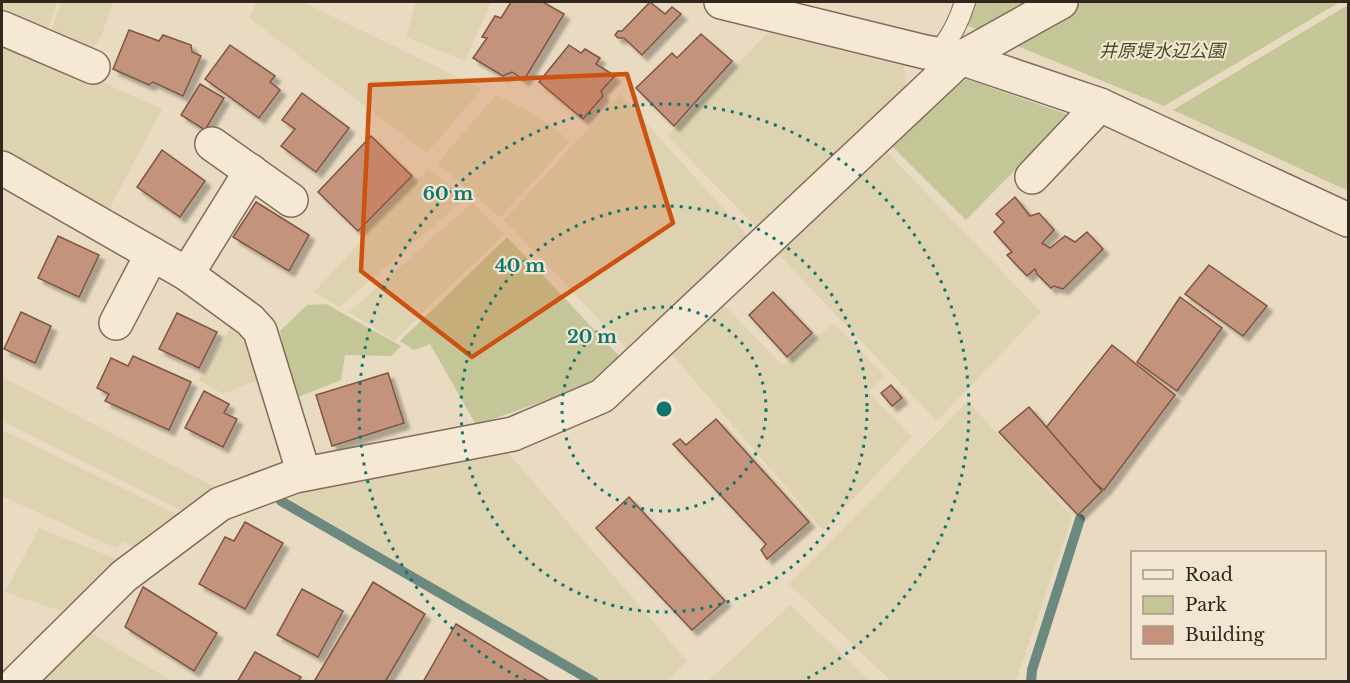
<svg xmlns="http://www.w3.org/2000/svg" width="1350" height="683" font-family="'Libre Baskerville','Noto Sans JP',serif">
<style>
.farmland{fill:#ded3b0}
.green{fill:#c5c697}
.lines{fill:none;stroke-linecap:round;stroke-linejoin:round}
.stream{stroke:#6c897f;stroke-width:10}
.building{fill:#c4937b;stroke:#7e5543;stroke-width:1.5;filter:url(#shadow)}
.service-casing{stroke:#816c5b;stroke-width:22}
.minor-casing{stroke:#816c5b;stroke-width:36}
.service{stroke:#f5e8d4;stroke-width:20}
.minor{stroke:#f5e8d4;stroke-width:33}
.marked{fill:#cd510f;fill-opacity:0.2;stroke:#cd510f;stroke-width:4.5;stroke-linejoin:round}
.ring{fill:none;stroke:#0f766e;stroke-width:3;stroke-dasharray:3 6}
.labels{text-anchor:middle;stroke-width:4.5;stroke-linejoin:round;paint-order:stroke}
.park-label{font-size:18px;font-style:italic;fill:#474d26;stroke:#f2e5d1}
.centre{fill:#0f766e;stroke:#f2e5d1;stroke-width:3}
.ring-label{font-size:18px;text-anchor:middle;font-weight:bold;fill:#0f766e;stroke:#f2e5d1;stroke-width:4.5;stroke-linejoin:round;paint-order:stroke}
</style>
<defs>
<filter id="shadow"><feDropShadow dx="5.5" dy="5.5" stdDeviation="1.5" flood-color="#0004"/></filter>
</defs>
<rect width="100%" height="100%" fill="#e9dac2"/>
<g class="farmland">
<polygon points="2,2 57,2 45,38 2,19"/>
<polygon points="61,2 113,2 101,37 87,56 48,39"/>
<polygon points="257,2 303,2 482,89 427,153 249,18"/>
<polygon points="416,2 491,2 465,61 406,37"/>
<polygon points="768,33 904,66 907,91 758,229 667,136"/>
<polygon points="2,37 162,109 108,211 2,154"/>
<polygon points="620,94 748,236 626,348 504,220"/>
<polygon points="496,95 537,115 570,141 500,218 437,163"/>
<polygon points="885,150 1041,312 937,421 776,252"/>
<polygon points="428,169 466,198 339,307 314,292"/>
<polygon points="472,203 504,234 394,341 349,312"/>
<polygon points="724,305 782,365 834,323 885,376 868,392 912,437 823,530 668,350"/>
<polygon points="234,322 241,325 260,379 223,394 199,380"/>
<polygon points="2,377 221,490 183,511 2,421"/>
<polygon points="968,401 1072,516 1016,681 891,681 789,584"/>
<polygon points="2,430 178,515 165,522 134,547 123,542 116,548 2,496"/>
<polygon points="505,449 687,661 668,681 601,681 283,495"/>
<polygon points="39,528 122,561 61,611 5,592"/>
<polygon points="790,605 870,681 708,681"/>
<polygon points="89,632 172,681 35,682"/>
</g>
<g class="green">
<polygon points="972,2 1340,2 1164,106 966,25"/>
<polygon points="1348,5 1348,185 1346,190 1173,110"/>
<polygon points="966,79 1069,115 966,220 888,142"/>
<polygon points="507,237 619,356 586,386 476,425 430,344 414,350 400,341"/>
<polygon points="326,304 401,346 391,356 345,355 341,380 293,399 280,331 307,305"/>
</g>
<g class="lines">
<g class="stream">
<polyline points="281,501 594,682"/>
<polyline points="1031,682 1032,670 1080,519"/>
</g>
</g>
<g class="building">
<polygon points="511,2 543,2 564,14 524,80 512,72 503,76 473,58 487,38 482,37 495,16 501,18"/>
<polygon points="650,2 665,14 672,7 681,14 642,55 624,38 618,38 615,35 618,31 622,31"/>
<polygon points="129,30 159,41 163,35 191,45 192,52 201,56 183,96 153,82 149,85 113,69"/>
<polygon points="701,34 732,61 674,126 636,88 672,53 677,58"/>
<polygon points="230,45 275,76 270,82 280,90 259,118 205,79"/>
<polygon points="569,45 581,53 585,49 600,58 596,64 615,76 601,91 603,96 583,119 539,82"/>
<polygon points="200,84 224,98 205,130 181,115"/>
<polygon points="302,93 349,128 316,172 281,146 295,129 282,120"/>
<polygon points="371,136 412,176 358,231 318,192"/>
<polygon points="162,150 205,181 180,217 137,187"/>
<polygon points="1015,197 1030,216 1039,213 1054,230 1042,243 1050,248 1065,236 1075,242 1087,232 1103,249 1063,289 1054,286 1051,288 1037,274 1035,269 1027,276 1007,255 1012,252 994,232 1004,222 996,214"/>
<polygon points="256,202 309,235 289,271 233,237"/>
<polygon points="58,236 99,255 79,297 38,278"/>
<polygon points="1209,265 1267,306 1243,336 1185,294"/>
<polygon points="773,292 812,333 787,357 749,315"/>
<polygon points="1180,297 1222,328 1177,391 1137,362"/>
<polygon points="21,312 51,326 35,363 4,349"/>
<polygon points="177,313 217,332 199,368 159,349"/>
<polygon points="1112,345 1175,395 1104,490 1037,439"/>
<polygon points="133,356 191,382 169,430 105,401 109,394 97,388 111,358 128,366"/>
<polygon points="388,373 404,423 332,446 316,395"/>
<polygon points="891,385 902,398 892,406 881,393"/>
<polygon points="204,391 229,404 224,413 237,419 223,447 185,428"/>
<polygon points="1029,407 1102,491 1078,515 999,432"/>
<polygon points="716,419 809,522 767,559 761,550 766,544 673,444 680,439 686,445"/>
<polygon points="629,497 725,601 692,630 596,528"/>
<polygon points="245,522 283,543 245,609 199,584 225,537 234,541"/>
<polygon points="373,582 425,614 385,682 317,682 315,680"/>
<polygon points="143,587 217,633 194,671 125,627"/>
<polygon points="302,589 343,611 318,657 277,635"/>
<polygon points="456,624 551,682 423,682"/>
<polygon points="255,652 301,677 298,682 237,682"/>
</g>
<g class="lines">
<g class="service-casing">
<path id="service" d="M 938,54 C 951,36 959,22 965,2"/>
</g>
<g class="minor-casing">
<g id="minor">
<polyline points="721,2 925,52 961,58 1100,105 1348,220"/>
<polyline points="2,28 93,67"/>
<polyline points="212,144 291,200"/>
<polyline points="2,168 187,274 250,320 260,331 304,474"/>
<polyline points="1032,177 1100,105"/>
<polyline points="187,274 251,171"/>
<polyline points="116,323 152,254"/>
<polyline points="17,682 124,576 220,504 295,476 513,434 602,396 961,58 1061,2"/>
</g>
</g>
<use href="#service" class="service"/>
<use href="#minor" class="minor"/>
</g>
<path class="marked" d="M 627,74 L 673,223 L 472,357 L 361,271 L 370,85 Z"/>
<g class="ring">
<circle cx="664" cy="409" r="102"/>
<circle cx="664" cy="409" r="203"/>
<path d="M526 681A305 305 0 1 1 802 681"/>
</g>
<g class="labels">
<g class="park-label">
<text x="1162" y="57">井原堤水辺公園</text>
</g>
</g>
<circle cx="664" cy="409" r="9" class="centre"/>
<g class="ring-label">
<text x="448" y="200">60 m</text>
<text x="520" y="272">40 m</text>
<text x="592" y="343">20 m</text>
</g>
<rect width="1350" height="683" fill="none" stroke="#33261e" stroke-width="6"/>
<rect x="1131" y="551" width="195" height="108" fill="#f2e5d1" stroke="#a69989" stroke-width="1.5"/>
<rect x="1143" y="570" width="30" height="9" fill="#f5e8d4" stroke="#a69989" stroke-width="1.5"/>
<text x="1185" y="581" font-size="18" fill="#33261e">Road</text>
<rect x="1143" y="596" width="30" height="18" fill="#c5c697" stroke="#a69989" stroke-width="1.5"/>
<text x="1185" y="611" font-size="18" fill="#33261e">Park</text>
<rect x="1143" y="626" width="30" height="18" fill="#c4937b" stroke="#a69989" stroke-width="1.5"/>
<text x="1185" y="641" font-size="18" fill="#33261e">Building</text>
</svg>
